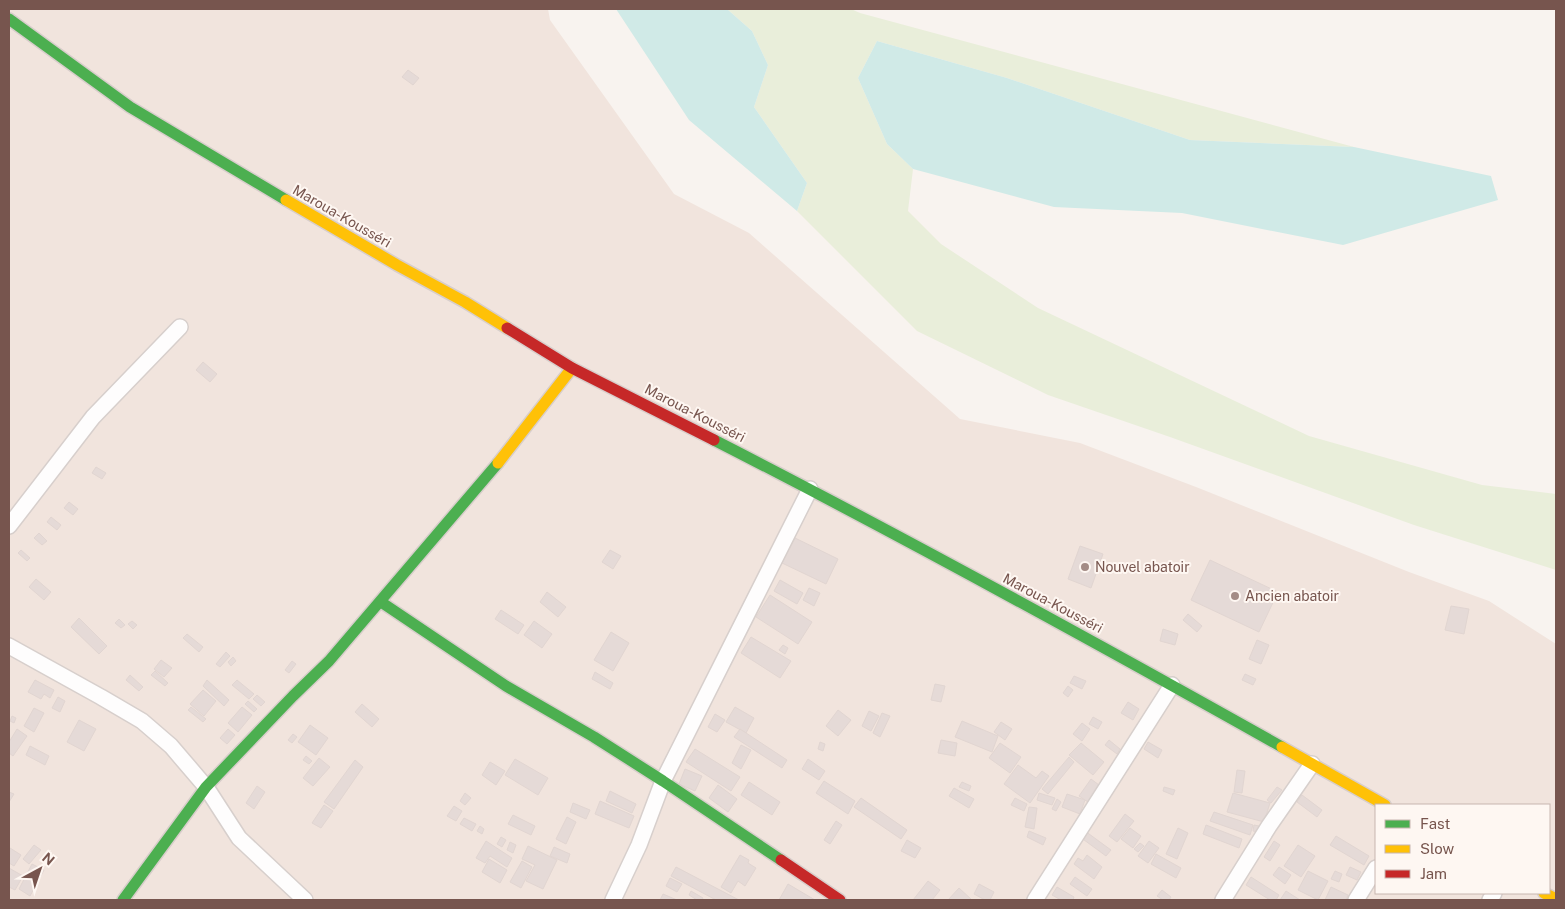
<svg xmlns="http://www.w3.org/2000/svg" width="1565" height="909" font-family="'Public Sans',sans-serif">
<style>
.residential{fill:#f1e4dd;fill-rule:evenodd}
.green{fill:#e9eeda}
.water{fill:#d0eae7}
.building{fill:#e5dad7;stroke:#e1d5d1}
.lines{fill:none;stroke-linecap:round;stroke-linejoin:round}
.street-casing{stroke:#d7cfcc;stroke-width:18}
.fast-casing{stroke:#d8cecb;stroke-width:14}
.slow-casing{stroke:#d8cecb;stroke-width:14}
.jam-casing{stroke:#d8cecb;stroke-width:14}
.street{stroke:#fefdfd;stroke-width:15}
.fast{stroke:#4caf50;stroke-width:11}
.slow{stroke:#ffc107;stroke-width:11}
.jam{stroke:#c62828;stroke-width:11}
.poi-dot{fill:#a48c86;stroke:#fef7f2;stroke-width:2}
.labels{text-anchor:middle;stroke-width:4;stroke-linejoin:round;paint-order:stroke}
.street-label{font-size:14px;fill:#77554e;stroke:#fef7f2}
.poi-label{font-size:14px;fill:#77554e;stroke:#fef7f2;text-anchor:start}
</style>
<rect width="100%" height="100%" fill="#f8f3ef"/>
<path class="residential" d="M 9,9 L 548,9 L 550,20 L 674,194 L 749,233 L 960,419 L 1080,443 L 1196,487 L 1409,572 L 1489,601 L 1556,644 L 1556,900 L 9,900 ZM 1376,805 L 1549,805 L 1549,893 L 1376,893 Z"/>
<polygon class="green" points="727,9 851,9 860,13 1354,147 1190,140 1007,78 877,41 858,78 887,144 913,169 908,211 941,244 1038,308 1309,436 1482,485 1556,494 1556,570 1414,525 1170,437 1048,395 917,331 797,211 807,183 754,107 768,65 752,31"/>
<g class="water">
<polygon points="616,9 727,9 752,31 768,65 754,107 807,183 797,211 689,120"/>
<polygon points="877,41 1007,78 1190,140 1354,147 1491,176 1498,200 1343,245 1182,213 1054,207 913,169 887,144 858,78"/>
</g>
<g class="building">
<polygon points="408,70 419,78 413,85 402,77"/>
<polygon points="203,362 217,374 210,382 196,370"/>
<polygon points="96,467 106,473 102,479 92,473"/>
<polygon points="69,502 78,509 73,515 64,508"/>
<polygon points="51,517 61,525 57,530 47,522"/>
<polygon points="39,533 47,541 42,545 34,538"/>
<polygon points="795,538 838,559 826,584 782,563"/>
<polygon points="1080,546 1103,554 1091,588 1068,579"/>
<polygon points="21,550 30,558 27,561 18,553"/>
<polygon points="610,550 621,556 613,569 602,562"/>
<polygon points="1210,560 1278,592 1259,632 1191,600"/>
<polygon points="36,579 51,592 44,600 29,587"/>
<polygon points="780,580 803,593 797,604 774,591"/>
<polygon points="809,588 820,593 814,606 803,600"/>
<polygon points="547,592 566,607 558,617 540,602"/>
<polygon points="770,595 812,622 798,644 756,617"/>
<polygon points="1451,606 1469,609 1464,634 1445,630"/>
<polygon points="501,610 524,625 518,634 495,619"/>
<polygon points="1188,614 1202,626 1197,632 1183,620"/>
<polygon points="79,618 107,646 99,654 71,627"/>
<polygon points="119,619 125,625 121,628 115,623"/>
<polygon points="132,621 137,625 133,629 128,624"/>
<polygon points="534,621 552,634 542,648 524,635"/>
<polygon points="1163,629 1178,634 1175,645 1160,641"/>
<polygon points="611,632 629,643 613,671 594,660"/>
<polygon points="187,634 203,647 199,652 183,638"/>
<polygon points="751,637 791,661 780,678 741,653"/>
<polygon points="1257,640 1269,645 1261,664 1249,659"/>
<polygon points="783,645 788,648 785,654 779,650"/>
<polygon points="226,652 230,656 220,667 216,664"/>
<polygon points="233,657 236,661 231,666 228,662"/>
<polygon points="161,660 172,668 164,677 154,669"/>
<polygon points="292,661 296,664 289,673 285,670"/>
<polygon points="155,671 168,683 165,686 151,675"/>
<polygon points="595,672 613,683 610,689 592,679"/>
<polygon points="1245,674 1256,679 1253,685 1242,680"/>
<polygon points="130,675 143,687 139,691 126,680"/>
<polygon points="1074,676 1086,681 1082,689 1070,683"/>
<polygon points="35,680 54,690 50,698 44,694 41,699 28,692"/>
<polygon points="207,680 229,700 224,706 203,686"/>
<polygon points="237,680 254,694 249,699 232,685"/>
<polygon points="935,684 945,686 941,702 931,700"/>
<polygon points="1068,686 1073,690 1068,697 1063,693"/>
<polygon points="203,690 216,701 204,716 190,704"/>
<polygon points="257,695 265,702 261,706 253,699"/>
<polygon points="58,697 65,701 60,712 52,708"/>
<polygon points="248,701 257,709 254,712 245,704"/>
<polygon points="1128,702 1139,709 1133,720 1121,713"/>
<polygon points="362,704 379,719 372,727 355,712"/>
<polygon points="191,707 206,719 203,722 188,710"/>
<polygon points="242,707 252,715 238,732 228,723"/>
<polygon points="735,707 754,718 746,733 726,722"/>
<polygon points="34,708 44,713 34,732 24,726"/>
<polygon points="838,710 851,720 838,736 826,726"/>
<polygon points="869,711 879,716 871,731 862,726"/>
<polygon points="882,713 890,716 880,737 873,733"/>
<polygon points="715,714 725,720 717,732 708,727"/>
<polygon points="12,716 16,718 14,723 10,721"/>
<polygon points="1093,717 1102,722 1098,729 1089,724"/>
<polygon points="79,720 96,729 84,751 67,742"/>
<polygon points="962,721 998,736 992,752 955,737"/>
<polygon points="1001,722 1012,729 1005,740 994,732"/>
<polygon points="1082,723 1090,729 1082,741 1073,734"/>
<polygon points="310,725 328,738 316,755 298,742"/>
<polygon points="17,729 27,736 13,756 9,753 9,742"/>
<polygon points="228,729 235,735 227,744 220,738"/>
<polygon points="740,729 787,760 782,768 734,737"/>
<polygon points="293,734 297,737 292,743 288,740"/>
<polygon points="941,740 957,743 955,756 938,753"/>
<polygon points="1109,740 1120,749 1117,754 1105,745"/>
<polygon points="820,742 825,744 823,751 818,749"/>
<polygon points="1148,742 1162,750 1158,758 1144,749"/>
<polygon points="1000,743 1021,757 1010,773 989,758"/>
<polygon points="1081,743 1104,762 1093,775 1069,755"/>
<polygon points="741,745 751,750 741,769 732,763"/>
<polygon points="30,746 49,756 45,765 26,755"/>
<polygon points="695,749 740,777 731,791 686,762"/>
<polygon points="306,756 312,761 309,764 303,760"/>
<polygon points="1069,757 1074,762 1048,794 1042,789"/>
<polygon points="319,758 330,767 313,786 303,778"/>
<polygon points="515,759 548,778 538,795 505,775"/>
<polygon points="808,759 825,771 819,780 802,769"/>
<polygon points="355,760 363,767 334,809 324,802"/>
<polygon points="490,762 505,771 496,785 482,775"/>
<polygon points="1018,765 1036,778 1042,771 1049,776 1030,803 1004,784"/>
<polygon points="685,769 702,776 695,791 679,784"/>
<polygon points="1237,770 1245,771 1242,793 1234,792"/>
<polygon points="1091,779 1099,785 1088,802 1079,796"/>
<polygon points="824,781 855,801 848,814 816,793"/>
<polygon points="749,782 780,802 772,815 741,795"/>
<polygon points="962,782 971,786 969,791 959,787"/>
<polygon points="718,785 737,799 728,812 709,798"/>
<polygon points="257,786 265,792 254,809 246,803"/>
<polygon points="1164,787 1175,790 1173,795 1163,791"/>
<polygon points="1277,787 1282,790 1271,803 1267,800"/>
<polygon points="954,788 974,799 969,808 949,796"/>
<polygon points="610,791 636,804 632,813 606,801"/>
<polygon points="9,792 14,794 9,802"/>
<polygon points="465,793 471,798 465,805 460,801"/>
<polygon points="1039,793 1055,798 1052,805 1037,800"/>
<polygon points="1233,793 1270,803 1264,822 1227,812"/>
<polygon points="1067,794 1085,800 1080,814 1062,807"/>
<polygon points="1302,795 1322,810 1317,817 1297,802"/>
<polygon points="861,798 907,830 901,839 854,807"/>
<polygon points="1015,798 1027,804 1024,811 1011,805"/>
<polygon points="1057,799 1061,802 1056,811 1052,809"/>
<polygon points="600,801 634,816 629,828 595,814"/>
<polygon points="573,803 590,810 586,819 570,812"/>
<polygon points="324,805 333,811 321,828 312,823"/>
<polygon points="454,806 462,811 456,821 447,816"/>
<polygon points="1029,807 1037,808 1034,829 1025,827"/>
<polygon points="1214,812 1253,825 1250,835 1210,821"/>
<polygon points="1125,814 1134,821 1117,842 1109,836"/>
<polygon points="513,815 535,826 531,835 508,824"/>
<polygon points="567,817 576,822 566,844 556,839"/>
<polygon points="464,818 476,824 472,831 460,824"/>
<polygon points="836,821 842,825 830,844 824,840"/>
<polygon points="1206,825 1242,839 1239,848 1203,834"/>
<polygon points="1254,825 1259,826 1258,832 1253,831"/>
<polygon points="480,826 484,829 482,834 477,831"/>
<polygon points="1130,828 1141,836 1133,848 1121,839"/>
<polygon points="1178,828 1188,833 1177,859 1166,854"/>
<polygon points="1029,831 1046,838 1043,845 1027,837"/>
<polygon points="1085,831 1111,850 1106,856 1080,837"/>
<polygon points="1336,836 1369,856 1364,865 1330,845"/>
<polygon points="501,837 506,840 502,847 497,844"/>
<polygon points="907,840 921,848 915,858 901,851"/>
<polygon points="486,841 512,858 507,867 490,856 485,863 476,858"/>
<polygon points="1149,841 1159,848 1148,863 1138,856"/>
<polygon points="1274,841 1280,845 1270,861 1264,857"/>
<polygon points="510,842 516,845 513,853 507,850"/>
<polygon points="1140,843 1144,846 1138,852 1134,849"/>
<polygon points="34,845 41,850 29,864 23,859"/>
<polygon points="1298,845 1315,856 1301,877 1284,866"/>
<polygon points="528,846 557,860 543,889 526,881 535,865 522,859"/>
<polygon points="554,847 570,854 567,863 550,856"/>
<polygon points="10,848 21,855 14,866 9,863"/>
<polygon points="1156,854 1181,868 1176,878 1151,864"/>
<polygon points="740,855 749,860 748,863 756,868 745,886 738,881 731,893 721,887"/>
<polygon points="1087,855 1102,867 1094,879 1074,864 1078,858 1083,861"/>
<polygon points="489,859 507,870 500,883 482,872"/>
<polygon points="522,861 532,867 521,888 510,882"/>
<polygon points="32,864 44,870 30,896 19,889"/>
<polygon points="676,867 739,900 716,900 671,876"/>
<polygon points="1279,867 1291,875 1285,884 1273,875"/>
<polygon points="1350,867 1361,872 1357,880 1346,875"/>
<polygon points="9,868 23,876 15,890 9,887"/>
<polygon points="1308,871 1328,881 1318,900 1298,890"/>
<polygon points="1335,871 1342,874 1339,882 1331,879"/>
<polygon points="1075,877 1092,889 1087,896 1070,884"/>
<polygon points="1251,877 1279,895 1276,900 1270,900 1246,885"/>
<polygon points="670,878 682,884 677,892 666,886"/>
<polygon points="928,881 940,890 932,900 913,900"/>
<polygon points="788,884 815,900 779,900"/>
<polygon points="979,884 994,892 990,900 985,900 974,894"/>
<polygon points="1057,887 1074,897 1073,900 1061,900 1052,895"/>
<polygon points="1331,887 1348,895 1346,900 1325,900"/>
<polygon points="959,888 972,900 948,900"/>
<polygon points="1162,890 1171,897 1169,900 1163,900 1157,896"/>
<polygon points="691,891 703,898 702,900 697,900 689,895"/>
<polygon points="1286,891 1300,900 1280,900"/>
<polygon points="663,894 677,900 660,900"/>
</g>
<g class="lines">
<g class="street-casing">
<g id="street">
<polyline points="9,526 93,417 180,327"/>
<polyline points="9,646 101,697 142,721 171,746 206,787 239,838 305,900"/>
<polyline points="613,900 639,845 663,781 810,489"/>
<polyline points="1035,900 1172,685"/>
<polyline points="1223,900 1269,826 1312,764"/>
<polyline points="1356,900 1376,868"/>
<polyline points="1490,900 1494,893"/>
</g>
</g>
<g class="fast-casing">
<g id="fast">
<polyline points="9,19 130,107 286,200"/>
<path d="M 714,440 C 906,538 1095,642 1282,747"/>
<polyline points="381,602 506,686 594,737 663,781 781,860"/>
<polyline points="123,900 206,787 293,696 329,661 498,463"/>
</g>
</g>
<g class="slow-casing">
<g id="slow">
<polyline points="286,200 397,265 465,302 507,328"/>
<polyline points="498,463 572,368"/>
<polyline points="1282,747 1385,805"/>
<polyline points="1544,893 1556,899"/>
</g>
</g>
<g class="jam-casing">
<g id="jam">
<polyline points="507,328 572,368 714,440"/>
<polyline points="781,860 840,900"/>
</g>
</g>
<use href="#street" class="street"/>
<use href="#fast" class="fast"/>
<use href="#slow" class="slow"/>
<use href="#jam" class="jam"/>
</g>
<g class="poi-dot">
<circle cx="1085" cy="567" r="5"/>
<circle cx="1235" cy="596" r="5"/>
</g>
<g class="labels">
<g class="street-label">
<text transform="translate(342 216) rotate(30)" y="5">Maroua-Kousséri</text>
<text transform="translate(695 413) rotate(27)" y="5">Maroua-Kousséri</text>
<text transform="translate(1053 603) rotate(28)" y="5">Maroua-Kousséri</text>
</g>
<g class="poi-label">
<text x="1095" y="572">Nouvel abatoir</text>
<text x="1245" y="601">Ancien abatoir</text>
</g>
</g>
<rect width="1565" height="909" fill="none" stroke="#77554e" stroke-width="20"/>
<rect x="1375" y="804" width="175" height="90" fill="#fef7f2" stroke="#c8b6b0"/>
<rect x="1385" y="820" width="25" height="8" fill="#4caf50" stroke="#c8b6b0"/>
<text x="1420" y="829" font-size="15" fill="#77554e">Fast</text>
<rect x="1385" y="845" width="25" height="8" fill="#ffc107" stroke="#c8b6b0"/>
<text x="1420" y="854" font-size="15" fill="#77554e">Slow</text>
<rect x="1385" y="870" width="25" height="8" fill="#c62828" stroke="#c8b6b0"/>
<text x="1420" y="879" font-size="15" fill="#77554e">Jam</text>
<g transform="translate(40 869) rotate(40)" stroke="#fef7f2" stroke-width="4" paint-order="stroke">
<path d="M0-4L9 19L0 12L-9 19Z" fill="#77554e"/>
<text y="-8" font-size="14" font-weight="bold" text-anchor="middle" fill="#77554e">N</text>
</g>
</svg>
